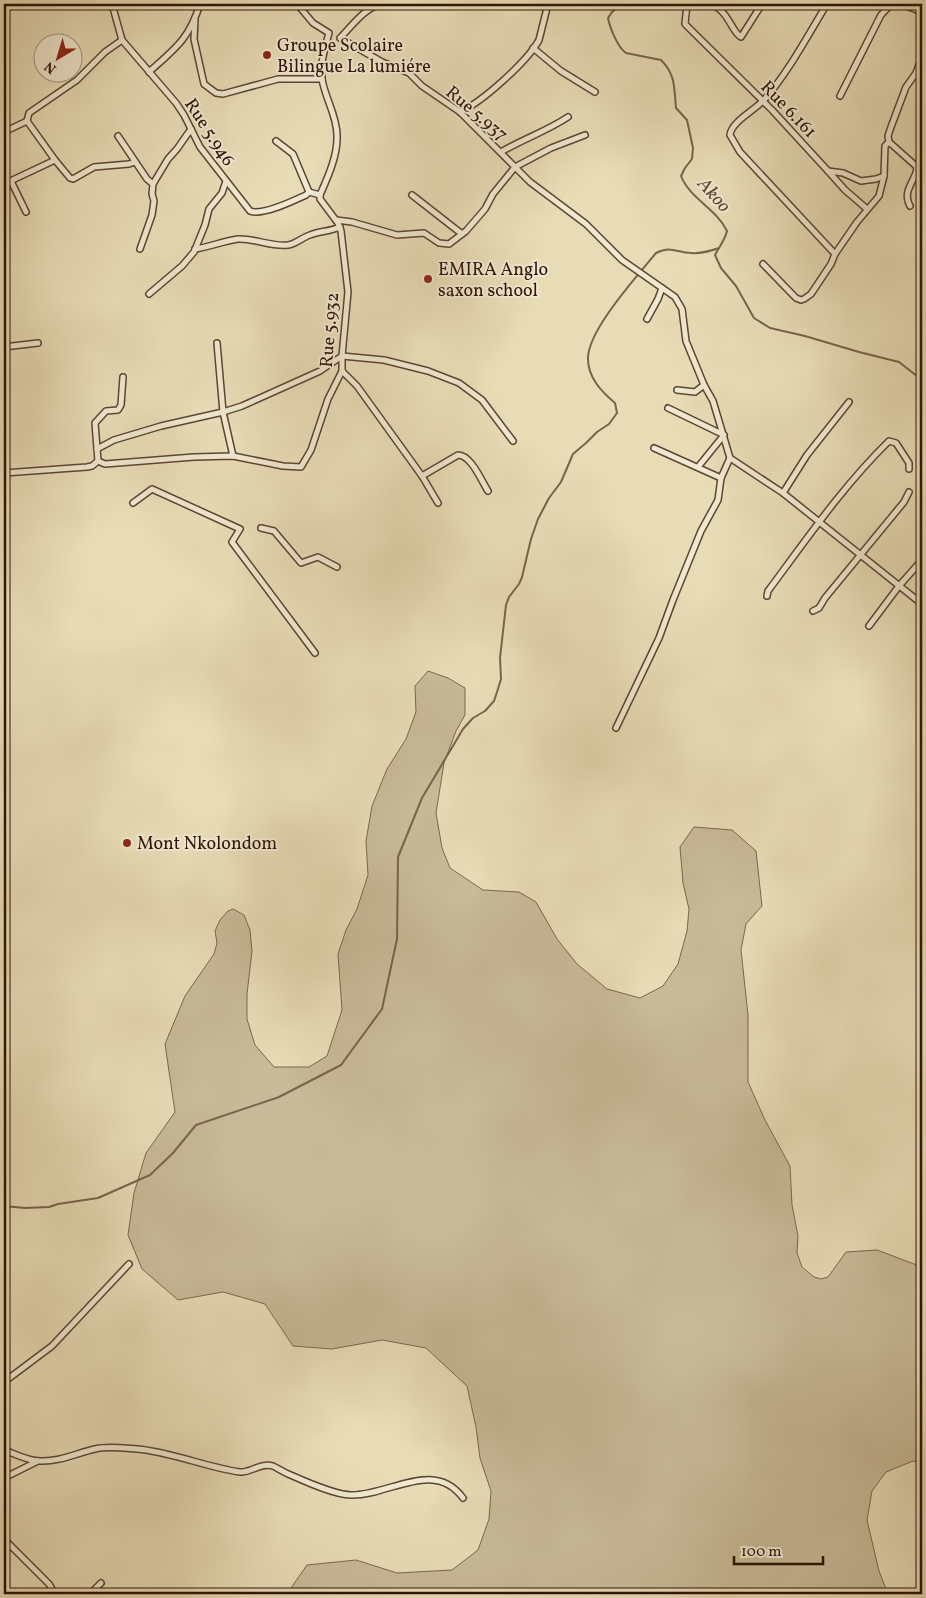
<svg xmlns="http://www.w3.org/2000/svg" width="926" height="1598" font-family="Vollkorn,serif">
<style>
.green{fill:#c8ba98;stroke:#7b6650}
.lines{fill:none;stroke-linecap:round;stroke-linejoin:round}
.stream{stroke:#78634c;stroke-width:2}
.street-casing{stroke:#5c4533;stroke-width:8}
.street{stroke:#f0e8d0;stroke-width:5}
.poi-dot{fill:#8f2418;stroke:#f0e8d0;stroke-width:2}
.labels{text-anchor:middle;stroke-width:4;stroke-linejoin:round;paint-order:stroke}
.poi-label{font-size:18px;fill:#2e1307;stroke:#f0e8d0;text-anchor:start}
.street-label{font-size:18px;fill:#2e1307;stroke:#f0e8d0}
.water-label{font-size:19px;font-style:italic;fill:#5f4835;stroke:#f0e8d0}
</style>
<rect width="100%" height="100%" fill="#e8dcb6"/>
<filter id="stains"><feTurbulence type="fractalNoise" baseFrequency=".004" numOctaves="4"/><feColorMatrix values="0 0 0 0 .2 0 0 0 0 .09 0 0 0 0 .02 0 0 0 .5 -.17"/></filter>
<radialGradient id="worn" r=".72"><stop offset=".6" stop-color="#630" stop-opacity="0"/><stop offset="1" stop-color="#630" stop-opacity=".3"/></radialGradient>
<polygon class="green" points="428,671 448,678 465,688 465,715 456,731 444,763 436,813 442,848 450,868 483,890 519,892 536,902 557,939 577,964 607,989 640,998 663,986 678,964 687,931 689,909 683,883 680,847 694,827 732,830 756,851 762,906 746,924 741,950 748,1015 748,1082 765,1120 790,1166 792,1205 798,1236 797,1253 802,1267 814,1277 821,1279 828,1277 846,1252 877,1250 922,1267 922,1464 913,1461 886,1472 872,1491 867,1520 879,1571 888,1594 291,1594 291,1588 307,1565 356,1560 397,1573 452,1570 478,1550 489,1519 491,1491 480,1458 476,1427 467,1386 426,1348 382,1340 332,1349 293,1346 265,1304 223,1292 178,1300 142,1269 128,1235 134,1193 146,1153 175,1112 165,1044 185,996 214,954 217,943 215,931 220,920 228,911 233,909 244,915 250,930 252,951 247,994 247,1019 255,1045 274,1067 309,1067 327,1056 342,1010 338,954 346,930 357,909 368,875 366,841 372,806 387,769 406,739 416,712 415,686"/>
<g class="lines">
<g class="stream">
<path d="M 621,4 L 612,12 L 608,18 C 610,28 618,48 626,53 L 661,60 C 676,75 674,88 676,108 L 687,120 L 693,148 L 692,159 L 685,168 L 681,176 C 690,199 717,209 727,231 C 725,240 719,247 715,255 L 721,268 L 736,286 L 754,318 L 770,328 L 805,336 L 859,352 L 899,362 L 922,380"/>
<path d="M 4,1206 L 25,1208 L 49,1207 L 58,1204 L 98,1198 L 150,1175 L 173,1153 L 196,1125 L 279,1097 L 341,1065 L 382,1009 L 397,939 L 398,857 L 422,798 L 463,729 L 473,718 L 485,711 L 494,701 L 497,692 L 501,679 L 500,658 L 506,605 L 509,597 L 519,584 L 522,577 L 531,539 L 538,519 L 549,498 L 561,482 L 573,454 L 586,443 L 597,432 L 609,424 L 617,413 L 615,403 C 602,392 588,378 588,359 C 587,331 638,275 656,253 C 671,245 677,253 691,253 C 701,254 710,251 719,248"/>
</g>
<g class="street-casing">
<g id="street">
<path d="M 112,4 L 122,40 L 176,103 L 184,115 L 200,147 L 250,211 C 262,216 293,201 306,195 L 309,192 L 320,195"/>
<polyline points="687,4 685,24 688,27 772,110 828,171 843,173 861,181 876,179 884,176 885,146 889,142 916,166 917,169 922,171"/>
<path d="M 711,4 C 729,11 732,33 741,37 L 762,4"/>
<path d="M 827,4 C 808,35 788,73 764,100 C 755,110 731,122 730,135 L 740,152 L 835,254"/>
<polyline points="904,5 922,12"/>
<polyline points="195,19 194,39 204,84 216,93 223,94 278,79 322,79"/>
<polyline points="533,48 561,71 595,92"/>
<path d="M 149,72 C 176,48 189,39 200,4"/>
<polyline points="840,96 881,15 891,4"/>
<path d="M 460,112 C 482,102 527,62 539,40 L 548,4"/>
<polyline points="4,132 27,121"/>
<polyline points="585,135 551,148 515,167 530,182 586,224 622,260 675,297 682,309 686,341 704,385 713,401 730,458 783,493 922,604"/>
<polyline points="118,136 147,179 153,184"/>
<polyline points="276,141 293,154 309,192"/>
<polyline points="889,142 888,136 891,127 906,87 916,73 922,57"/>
<path d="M 501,152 C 523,139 547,131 568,117"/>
<polyline points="55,160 70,178 73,179 94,167 129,164 135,162"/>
<polyline points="828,171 845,190 867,209"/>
<polyline points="11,181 26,212"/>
<polyline points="4,184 55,160 27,121 29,113 77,80 105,52 122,40"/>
<polyline points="412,195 462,234"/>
<path d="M 910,206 C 902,191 914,183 917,169"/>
<path d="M 336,220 L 352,222 L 397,235 L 424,233 L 439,243 L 449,244 L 466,231 L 485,209 L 493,194 L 515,167 L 460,112 L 422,86 L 409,73 L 382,62 L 340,38 C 352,26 365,7 382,4"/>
<polyline points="140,249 152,215 154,201 152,194 153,184 168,159 177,149 191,129"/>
<path d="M 195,249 C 210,247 223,241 238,239 C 254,238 271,247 288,245 C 296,244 303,237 310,235 C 320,231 328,232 340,227"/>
<polyline points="763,264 796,298 801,300 804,299 811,294 831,264 835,254 857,222 879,196 884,176"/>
<polyline points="149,294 182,266 194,252 205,225 209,209 222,193 226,181"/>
<polyline points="647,319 658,299 662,288"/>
<polyline points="217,343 223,412 233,456"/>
<polyline points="4,347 38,343"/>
<polyline points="342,371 357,386 422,476 438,503"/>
<polyline points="677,390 695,392 704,385"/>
<polyline points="668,408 724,435 698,467"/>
<polyline points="654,448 721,478"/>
<polyline points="97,449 114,440 161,426 223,412 242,406 320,371 342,356 384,360 428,371 459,383 482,400 513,441"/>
<polyline points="98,461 95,423 106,411 118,410 121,405 123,377"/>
<path d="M 4,473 L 87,467 L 92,466 L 98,461 L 105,464 L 194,457 L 233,456 L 283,466 L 301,467 L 311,450 L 328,399 L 342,371 L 342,356 L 348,292 L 341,231 L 338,223 L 320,199 L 320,195 C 328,177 338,155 337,135 C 337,116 325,98 322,79 C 320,63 325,48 329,33 L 313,23 L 297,4"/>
<path d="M 422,476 L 458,455 C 471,455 481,480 488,491"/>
<polyline points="783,493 807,455 849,402"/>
<polyline points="133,503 152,489 240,529 232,542 315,653"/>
<polyline points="261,528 274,531 301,563 318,557 337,567"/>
<path d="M 767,596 L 768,591 C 806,540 843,486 889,441 L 896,443 L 909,463 L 909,469"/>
<polyline points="813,611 819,608 825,598 904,502 909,492"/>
<polyline points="869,626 899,586 922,560"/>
<polyline points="616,728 659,638 673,600 701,531 718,500 721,478 730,458"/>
<polyline points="4,1382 52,1346 129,1264"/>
<path d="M 4,1450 C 15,1454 28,1461 40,1461 C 59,1462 77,1453 95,1449 C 108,1446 123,1448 137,1449 C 172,1452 205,1467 240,1472 C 251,1473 261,1462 273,1466 C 277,1468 282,1471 286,1473 C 302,1480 334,1495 351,1495 C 389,1496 434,1458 463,1498"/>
<polyline points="4,1478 38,1461"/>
<polyline points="4,1539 49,1584 55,1594"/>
<polyline points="90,1594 101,1583"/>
</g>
</g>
<use href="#street" class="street"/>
</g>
<g class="poi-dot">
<circle cx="267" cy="55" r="5"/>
<circle cx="428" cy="279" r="5"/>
<circle cx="127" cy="843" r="5"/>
</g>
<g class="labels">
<g class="poi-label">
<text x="277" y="51">Groupe Scolaire<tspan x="277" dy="21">Bilingue La lumiére</tspan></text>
<text x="438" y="275">EMIRA Anglo<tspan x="438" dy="21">saxon school</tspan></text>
<text x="137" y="849">Mont Nkolondom</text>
</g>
<g class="street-label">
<text transform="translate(789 109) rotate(46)" y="6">Rue 6.161</text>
<text transform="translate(477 113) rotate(40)" y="6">Rue 5.937</text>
<text transform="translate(210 132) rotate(57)" y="6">Rue 5.946</text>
<text transform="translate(329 330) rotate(-85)" y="6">Rue 5.932</text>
</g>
<g class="water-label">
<text transform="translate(715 194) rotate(48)" y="7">Akoo</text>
</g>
</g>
<rect width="926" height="1598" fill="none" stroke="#e8dcb6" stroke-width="20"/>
<rect x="5" y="5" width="916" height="1588" fill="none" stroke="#2e1307" stroke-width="2.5"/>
<rect x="10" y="10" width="906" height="1578" fill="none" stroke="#2e1307"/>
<g transform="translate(58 58) rotate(218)"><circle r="24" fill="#f0e8d0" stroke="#a29380"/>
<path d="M0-4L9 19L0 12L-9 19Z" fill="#8f2418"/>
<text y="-8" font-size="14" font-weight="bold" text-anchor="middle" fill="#2e1307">N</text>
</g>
<path d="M734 1556v8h89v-8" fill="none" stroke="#2e1307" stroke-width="2.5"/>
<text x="741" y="1556" font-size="15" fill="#2e1307" stroke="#f0e8d0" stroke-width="4" paint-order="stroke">100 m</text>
<rect width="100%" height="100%" filter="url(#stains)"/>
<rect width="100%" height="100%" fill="url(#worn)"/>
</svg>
